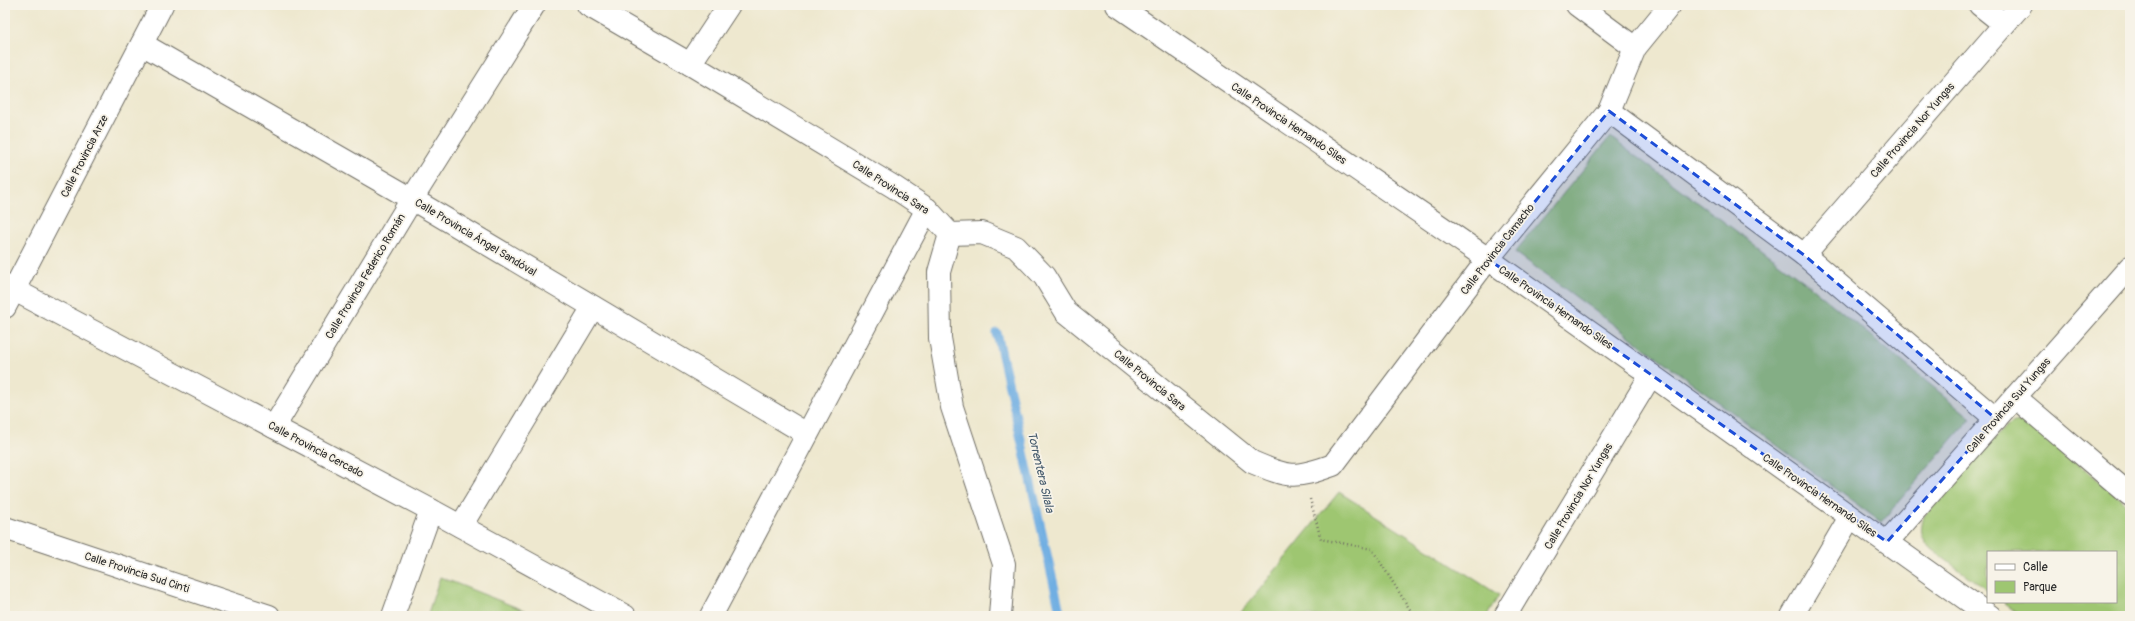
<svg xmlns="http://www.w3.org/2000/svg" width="2135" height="621" font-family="Pangolin,sans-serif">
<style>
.green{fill:#9ec671;stroke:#64784e}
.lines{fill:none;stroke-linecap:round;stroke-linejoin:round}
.stream{stroke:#6faee2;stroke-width:9}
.minor-casing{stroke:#6f6d64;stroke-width:24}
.tertiary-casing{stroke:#6f6d64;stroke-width:24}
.path{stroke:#6f6d64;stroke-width:2.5;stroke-dasharray:1 3;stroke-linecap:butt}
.minor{stroke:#fff;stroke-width:22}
.tertiary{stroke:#fff;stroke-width:22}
.marked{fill:#1d4ed8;fill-opacity:0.2;stroke:#1d4ed8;stroke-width:3;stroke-dasharray:8 5;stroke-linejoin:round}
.labels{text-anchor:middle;stroke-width:3.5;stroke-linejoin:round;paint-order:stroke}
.street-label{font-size:11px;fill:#2b2b2b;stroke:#f7f3e8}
.water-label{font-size:12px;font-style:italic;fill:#43596b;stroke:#f7f3e8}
</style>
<rect width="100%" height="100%" fill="#f7f3e8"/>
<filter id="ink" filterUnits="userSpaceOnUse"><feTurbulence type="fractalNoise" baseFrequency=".025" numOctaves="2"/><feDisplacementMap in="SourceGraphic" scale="8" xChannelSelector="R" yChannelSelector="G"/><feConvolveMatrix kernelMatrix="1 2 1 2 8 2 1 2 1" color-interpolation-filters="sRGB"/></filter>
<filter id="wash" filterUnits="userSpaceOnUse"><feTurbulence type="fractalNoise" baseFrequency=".012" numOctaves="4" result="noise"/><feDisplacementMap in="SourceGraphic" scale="16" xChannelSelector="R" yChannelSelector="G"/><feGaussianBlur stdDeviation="0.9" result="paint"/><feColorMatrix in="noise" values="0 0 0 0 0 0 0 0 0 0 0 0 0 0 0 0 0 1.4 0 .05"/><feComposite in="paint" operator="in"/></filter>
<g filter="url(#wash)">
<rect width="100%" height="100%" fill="#eee8cf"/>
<g class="green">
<polygon points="1610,137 1806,283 1971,418 1881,522 1515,252"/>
<path d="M 2022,421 L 2033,425 L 2130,507 L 2130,616 L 2022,616 L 2004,602 L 2116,602 L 2116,552 L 1988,552 L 1988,591 L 1931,549 C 1920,538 1920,530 1924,516 L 2005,427 L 2014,422 Z"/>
<polygon points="1339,492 1499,595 1487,616 1238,616"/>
<polygon points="440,577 538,616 427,616"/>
</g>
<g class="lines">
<polyline class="stream" points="997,333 1061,616"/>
</g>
</g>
<g filter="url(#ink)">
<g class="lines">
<g class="minor-casing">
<g id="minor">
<path d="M 588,5 L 690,64 L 894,187 L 927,209 L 950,234 L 982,233 L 1016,247 L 1044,276 L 1066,312 L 1252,462 C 1290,478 1294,479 1333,465 L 1488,259 L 1609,111 L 1635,48 L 1670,5"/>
<polyline points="1117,5 1488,259 1990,616"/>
<polyline points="1577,5 1635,48"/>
<polyline points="1980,5 2004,24"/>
<polyline points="142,44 412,199 807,434"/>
<polyline points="690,64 729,5"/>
<polyline points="1609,111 1804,255 1996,419"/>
<polyline points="950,234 939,272 940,338 952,407 1004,564 1000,616"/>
<polyline points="1804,255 2021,5"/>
<polyline points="5,285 431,510 625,616"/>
<polyline points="2015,397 2130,495"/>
<polyline points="274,427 412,199 534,5"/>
<polyline points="461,526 593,307"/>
<polyline points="5,528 269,616"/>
<polyline points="1887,542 2130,267"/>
<polyline points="393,616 431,510"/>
<polyline points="711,616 927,209"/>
<polyline points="1505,616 1651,375"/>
<polyline points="1792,616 1850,517"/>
</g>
</g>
<g class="tertiary-casing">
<polyline id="tertiary" points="5,307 162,5"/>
</g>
<polyline class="path" points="1310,499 1321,539 1372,549 1414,616"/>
<use href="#minor" class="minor"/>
<use href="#tertiary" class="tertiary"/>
</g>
</g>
<path class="marked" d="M 1609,111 L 1804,255 L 1996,419 L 1887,542 L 1488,259 Z"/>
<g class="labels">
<g class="street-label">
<text transform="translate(1289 123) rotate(34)" y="4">Calle Provincia Hernando Siles</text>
<text transform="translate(1912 130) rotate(-49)" y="4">Calle Provincia Nor Yungas</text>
<text transform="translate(84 156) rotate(-63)" y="4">Calle Provincia Arze</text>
<text transform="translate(891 187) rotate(33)" y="4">Calle Provincia Sara</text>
<text transform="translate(476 237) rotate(31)" y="4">Calle Provincia Ángel Sandóval</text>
<text transform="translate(1497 249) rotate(-52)" y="4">Calle Provincia Camacho</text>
<text transform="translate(365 276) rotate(-59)" y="4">Calle Provincia Federico Román</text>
<text transform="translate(1556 307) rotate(35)" y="4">Calle Provincia Hernando Siles</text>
<text transform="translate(1150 380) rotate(39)" y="4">Calle Provincia Sara</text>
<text transform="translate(2008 405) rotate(-49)" y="4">Calle Provincia Sud Yungas</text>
<text transform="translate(316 449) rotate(28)" y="4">Calle Provincia Cercado</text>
<text transform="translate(1820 495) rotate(35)" y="4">Calle Provincia Hernando Siles</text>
<text transform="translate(1578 496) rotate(-59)" y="4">Calle Provincia Nor Yungas</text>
<text transform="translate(137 572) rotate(18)" y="4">Calle Provincia Sud Cinti</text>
</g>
<g class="water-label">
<text transform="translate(1041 472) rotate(77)" y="4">Torrentera Silala</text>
</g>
</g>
<rect width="2135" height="621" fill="none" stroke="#f7f3e8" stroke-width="20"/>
<rect x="1987" y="551" width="130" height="52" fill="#f7f3e8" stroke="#a5a39c"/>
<rect x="1995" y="564" width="20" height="6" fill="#ffffff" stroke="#a5a39c"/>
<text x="2023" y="571" font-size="12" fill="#2b2b2b">Calle</text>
<rect x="1995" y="581" width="20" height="12" fill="#9ec671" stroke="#a5a39c"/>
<text x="2023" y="591" font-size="12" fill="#2b2b2b">Parque</text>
</svg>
